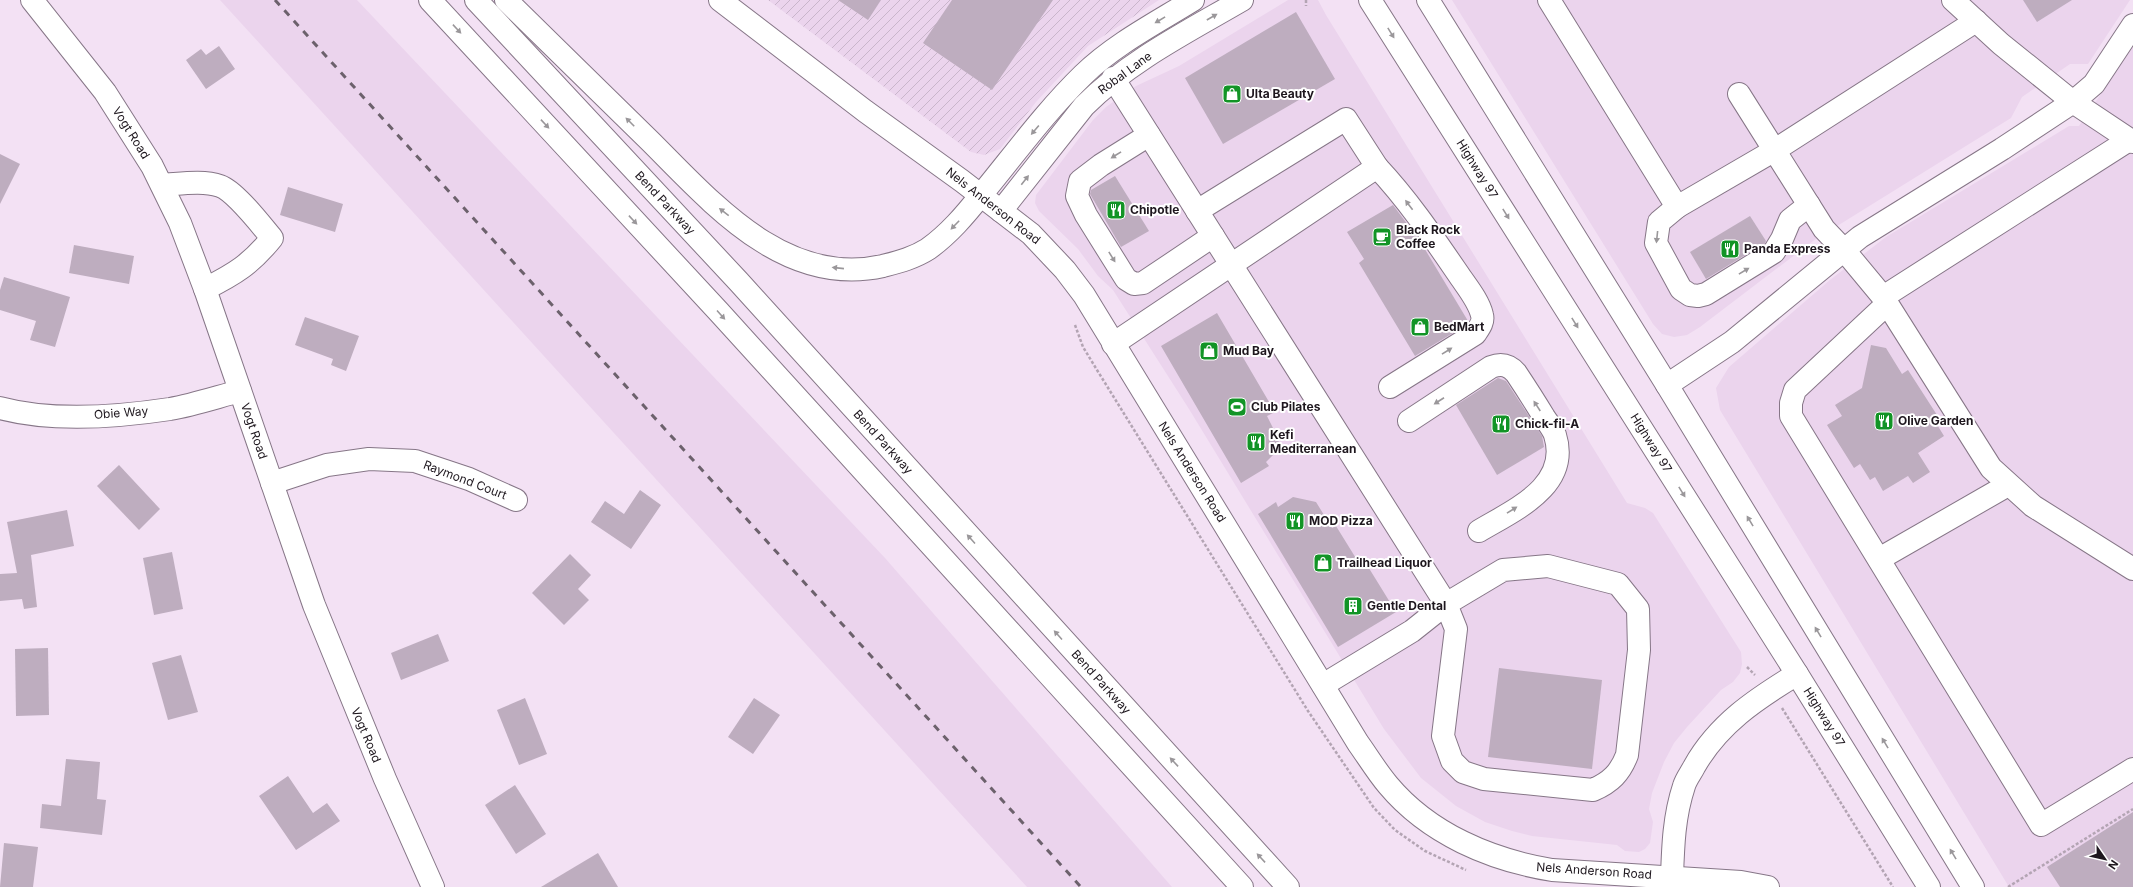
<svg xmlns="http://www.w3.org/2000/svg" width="2133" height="887" font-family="Inter,sans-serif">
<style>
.built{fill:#ebd4ed}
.industrial{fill:url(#industrial-furrows)}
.building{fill:#beadbf}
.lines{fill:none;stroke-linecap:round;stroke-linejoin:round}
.minor-casing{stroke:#867687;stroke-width:24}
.major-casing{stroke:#867687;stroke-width:24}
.highway-casing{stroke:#867687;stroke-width:24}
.path{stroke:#b3a4b3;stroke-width:2.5;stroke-dasharray:3 2;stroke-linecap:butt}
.minor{stroke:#fff;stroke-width:22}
.major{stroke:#fff;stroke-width:22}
.highway{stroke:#fff;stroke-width:22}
.rail{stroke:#6c616c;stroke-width:3;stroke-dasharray:7 7;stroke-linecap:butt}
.oneway{fill:#9a979a}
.labels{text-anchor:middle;stroke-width:4;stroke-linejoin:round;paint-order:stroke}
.street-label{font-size:12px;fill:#1e171e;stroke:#fff}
.poi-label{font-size:12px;font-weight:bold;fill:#1e171e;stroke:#fff;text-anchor:start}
</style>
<defs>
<pattern id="industrial-furrows" width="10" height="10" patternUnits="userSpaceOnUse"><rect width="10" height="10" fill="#ebd4ed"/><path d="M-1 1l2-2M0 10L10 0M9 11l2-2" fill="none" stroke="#c9b5cb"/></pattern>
</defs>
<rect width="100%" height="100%" fill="#f3e1f4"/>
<g class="built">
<polygon points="220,0 357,0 885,558 1172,887 1027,887"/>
<polygon points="1288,0 1318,0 1326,15 1627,503 1645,508 1653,513 1741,652 1742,664 1740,673 1733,682 1721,690 1687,727 1674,743 1664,762 1652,793 1649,809 1653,822 1650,843 1645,849 1639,852 1625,851 1617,845 1532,836 1512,831 1485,822 1456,806 1421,778 1384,729 1189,409 1113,290 1098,276 1078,249 1039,211 1035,203 1036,195 1093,120 1106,107 1136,86 1179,66"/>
<polygon points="1452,0 2130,0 2088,64 2070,64 2022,97 2011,118 1813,241 1700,327 1687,335 1674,337 1662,334 1653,324"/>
<polygon points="2133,47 2133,887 2009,887 1720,410 1716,388 1729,367 1830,280 1886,237 2069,126 2079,126"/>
</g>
<polygon class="industrial" points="768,0 1159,0 1088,46 1036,102 1000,149 984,155 971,152"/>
<g class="building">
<polygon points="838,0 881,0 868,20"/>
<polygon points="952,0 1053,0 992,90 923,43"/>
<polygon points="2023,0 2072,0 2037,22"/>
<polygon points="1296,12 1335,79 1223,144 1185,78"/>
<polygon points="219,46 235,69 206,89 186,60 201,49 206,55"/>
<polygon points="0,154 20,164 0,204"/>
<polygon points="1115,176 1149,231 1121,247 1090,194 1091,190"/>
<polygon points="288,187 343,204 335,232 280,215"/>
<polygon points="1393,205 1420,241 1468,321 1466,325 1415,356 1359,263 1364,259 1347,232"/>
<polygon points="1750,216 1766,241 1765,243 1706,279 1690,252"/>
<polygon points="74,245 134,256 129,284 69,273"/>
<polygon points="4,277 70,297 55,347 30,340 36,321 0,310 0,290"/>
<polygon points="1217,313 1275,412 1267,416 1279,440 1276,452 1266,462 1269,466 1241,483 1161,346"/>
<polygon points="305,317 359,336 346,371 331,365 333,359 295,345"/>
<polygon points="1871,345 1886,348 1902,374 1908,370 1937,415 1933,418 1944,436 1918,453 1930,472 1913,483 1908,476 1883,491 1875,477 1870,480 1860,464 1854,468 1827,425 1842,416 1835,405 1862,388"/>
<polygon points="1498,378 1506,381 1542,436 1544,447 1497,475 1456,405"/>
<polygon points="119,465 160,509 139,530 97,486"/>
<polygon points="640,490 661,505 631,549 591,522 605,501 624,514"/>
<polygon points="1293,497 1316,502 1332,528 1336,526 1362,568 1367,565 1396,612 1338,647 1258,514 1276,502 1278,507"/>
<polygon points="67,510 74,546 31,555 37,607 24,609 22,599 0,601 0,574 17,573 7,522"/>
<polygon points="172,552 183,609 154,615 143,558"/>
<polygon points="570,554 591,575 578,589 589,600 564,625 532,593"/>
<polygon points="438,634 449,661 401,680 391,653"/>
<polygon points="48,648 49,715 16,716 15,649"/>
<polygon points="181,655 198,712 168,720 152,663"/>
<polygon points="1499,668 1602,680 1592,769 1488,757"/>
<polygon points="525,698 547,754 519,765 497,710"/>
<polygon points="754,698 780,715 753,754 728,737"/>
<polygon points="66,759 100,762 97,799 106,800 102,835 40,828 42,804 61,806"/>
<polygon points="288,776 313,813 327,803 340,821 296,850 259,796"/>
<polygon points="515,785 546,834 516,854 485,805"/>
<polygon points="2133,812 2133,887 2060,887 2047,867"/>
<polygon points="4,843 38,847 33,887 0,887"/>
<polygon points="598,853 618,887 541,887"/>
</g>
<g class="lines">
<g class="minor-casing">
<g id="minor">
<polyline points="32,0 105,92 152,166 180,223 205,289 314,605 385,779 433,887"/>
<path d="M 720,0 L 865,111 L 962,181 L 1031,234 L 1065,270 L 1084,295 L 1358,743 C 1368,757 1377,772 1388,785 C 1429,834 1491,860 1552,870 L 1741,882 L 1768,887"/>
<polyline points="1549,0 1677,207 1775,150 1976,21"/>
<polyline points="1953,0 2001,44 2073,102 2133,142"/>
<path d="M 1113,78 L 1446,604 L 1456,629 L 1443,736 L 1452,761 L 1463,772 L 1484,779 L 1593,790 C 1611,782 1620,773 1627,755 L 1639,650 L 1638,609 L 1618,584 L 1548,566 L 1503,570 L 1446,604 L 1412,631 L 1323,685"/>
<polyline points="1739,94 1824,229 1844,250 1883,297 1991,468 2033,506 2133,569"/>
<polyline points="1149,135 1101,165 1080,181 1077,196 1086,215 1126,279 1134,284 1143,283 1213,236"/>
<path d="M 1377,167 C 1409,201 1435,240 1461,278 C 1468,288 1479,302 1482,315 C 1484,322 1479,328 1475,334 L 1390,387"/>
<path d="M 162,185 C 180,184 203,180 220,186 C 235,191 261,225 272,238 C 251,264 235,274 205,289"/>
<polyline points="1677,207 1659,222 1656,243 1681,289 1690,295 1698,296 1706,294 1774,252 1782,239 1790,220 1809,205"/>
<path d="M 1001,211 L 1084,106 C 1129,61 1187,32 1242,0"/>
<polyline points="1883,297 2129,140"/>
<polyline points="1887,304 1795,390 1791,403 1791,416 2041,825 2133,769"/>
<polyline points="1113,344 1377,167 1346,119 1197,211"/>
<polyline points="1667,385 1732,342 1860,237 2002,149 2073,102 2094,84 2133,25"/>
<path d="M 0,408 C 52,422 117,417 170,409 C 193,405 217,397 240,391"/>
<path d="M 1409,421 L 1491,367 C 1502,363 1509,365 1516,373 C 1526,388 1535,402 1544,417 C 1548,423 1553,429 1555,435 C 1571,486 1514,510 1479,531"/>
<polyline points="272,483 327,465 369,459 415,461 469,479 516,500"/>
<polyline points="1879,559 2008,485"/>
<path d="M 1672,877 C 1673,846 1674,816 1684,786 C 1686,779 1691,773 1694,767 C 1718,724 1756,699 1797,674"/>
</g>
</g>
<g class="major-casing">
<g id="major">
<polyline points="1370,0 1797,674 1929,887"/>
<polyline points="1428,0 1667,385 1973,887"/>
<path d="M 981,195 C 1014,155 1046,111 1083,75 C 1115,44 1156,23 1193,0"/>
</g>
</g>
<g class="highway-casing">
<g id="highway">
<polyline points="430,0 719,312 1242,887"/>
<polyline points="476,0 739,282 1288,887"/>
<path d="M 506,0 C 554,47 603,95 651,142 C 713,204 785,288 883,266 C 898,262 914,258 928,249 C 949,234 965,215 981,195"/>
</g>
</g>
<g class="path">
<polyline points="1306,0 1306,6"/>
<polyline points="1075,325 1083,347 1097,370 1308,711 1374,808 1395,830 1425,851 1466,870"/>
<polyline points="1747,667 1755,675"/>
<polyline points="1782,708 1893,887"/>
<polyline points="2008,887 2133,809"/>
</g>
<use href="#minor" class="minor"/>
<use href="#major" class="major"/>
<use href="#highway" class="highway"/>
<polyline class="rail" points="275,0 1081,887"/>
</g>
<defs><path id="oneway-solid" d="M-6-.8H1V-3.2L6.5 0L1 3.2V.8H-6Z"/></defs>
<g class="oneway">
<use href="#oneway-solid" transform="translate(1212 17) rotate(-30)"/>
<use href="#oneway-solid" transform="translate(1160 20) rotate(149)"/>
<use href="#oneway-solid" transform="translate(457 29) rotate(47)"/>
<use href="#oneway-solid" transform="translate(1391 33) rotate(58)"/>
<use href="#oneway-solid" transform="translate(630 122) rotate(-135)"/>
<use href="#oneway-solid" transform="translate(545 124) rotate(47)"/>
<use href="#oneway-solid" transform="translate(1035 130) rotate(130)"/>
<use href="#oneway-solid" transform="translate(1116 155) rotate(148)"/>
<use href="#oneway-solid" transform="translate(1025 180) rotate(-52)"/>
<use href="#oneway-solid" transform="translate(1409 205) rotate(-127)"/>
<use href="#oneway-solid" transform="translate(724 212) rotate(-142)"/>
<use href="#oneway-solid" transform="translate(1506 214) rotate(58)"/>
<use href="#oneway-solid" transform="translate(633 220) rotate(47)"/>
<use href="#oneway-solid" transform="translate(955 225) rotate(134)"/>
<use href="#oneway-solid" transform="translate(1657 237) rotate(96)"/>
<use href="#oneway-solid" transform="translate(1112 257) rotate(58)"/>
<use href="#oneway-solid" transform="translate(838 268) rotate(-174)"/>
<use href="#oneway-solid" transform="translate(1744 271) rotate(-31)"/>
<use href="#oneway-solid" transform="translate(721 315) rotate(48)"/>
<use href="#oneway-solid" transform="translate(1575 323) rotate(58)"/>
<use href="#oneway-solid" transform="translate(1447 351) rotate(-32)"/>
<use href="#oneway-solid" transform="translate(1439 401) rotate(147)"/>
<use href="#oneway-solid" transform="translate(1537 406) rotate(-123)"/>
<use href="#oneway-solid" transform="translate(1682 492) rotate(58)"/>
<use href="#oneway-solid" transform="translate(1512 510) rotate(-32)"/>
<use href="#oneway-solid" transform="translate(1750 521) rotate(-121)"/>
<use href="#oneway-solid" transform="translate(971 539) rotate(-132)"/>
<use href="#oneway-solid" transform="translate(1818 632) rotate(-121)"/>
<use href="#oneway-solid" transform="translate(1058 635) rotate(-132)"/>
<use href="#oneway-solid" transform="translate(1885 743) rotate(-121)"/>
<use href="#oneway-solid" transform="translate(1174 762) rotate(-133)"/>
<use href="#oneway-solid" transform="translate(1953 854) rotate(-121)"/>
<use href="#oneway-solid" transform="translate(1261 858) rotate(-133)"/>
</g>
<defs>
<g id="shop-square" transform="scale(1)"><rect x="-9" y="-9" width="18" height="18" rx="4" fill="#129426" stroke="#fff"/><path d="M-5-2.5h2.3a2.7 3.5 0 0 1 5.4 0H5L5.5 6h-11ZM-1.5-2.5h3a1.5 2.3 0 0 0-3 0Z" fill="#fff"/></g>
<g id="restaurant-square" transform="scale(1)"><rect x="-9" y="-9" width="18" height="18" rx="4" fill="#129426" stroke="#fff"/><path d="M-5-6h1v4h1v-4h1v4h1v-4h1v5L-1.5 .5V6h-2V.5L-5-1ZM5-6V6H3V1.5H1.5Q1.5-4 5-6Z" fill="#fff"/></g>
<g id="cafe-square" transform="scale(1)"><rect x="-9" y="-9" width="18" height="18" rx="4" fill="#129426" stroke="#fff"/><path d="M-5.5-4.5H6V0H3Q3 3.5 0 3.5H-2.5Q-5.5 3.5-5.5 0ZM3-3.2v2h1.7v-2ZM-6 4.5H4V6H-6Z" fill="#fff"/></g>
<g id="stadium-square" transform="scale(1)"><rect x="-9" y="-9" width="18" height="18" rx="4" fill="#129426" stroke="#fff"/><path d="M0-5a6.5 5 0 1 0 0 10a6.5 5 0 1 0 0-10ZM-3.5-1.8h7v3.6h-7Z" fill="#fff"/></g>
<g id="building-square" transform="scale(1)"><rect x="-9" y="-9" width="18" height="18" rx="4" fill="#129426" stroke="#fff"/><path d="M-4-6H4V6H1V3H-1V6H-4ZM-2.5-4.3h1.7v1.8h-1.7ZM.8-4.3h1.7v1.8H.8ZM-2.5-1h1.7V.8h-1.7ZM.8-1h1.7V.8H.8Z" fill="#fff"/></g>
</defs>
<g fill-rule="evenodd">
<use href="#shop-square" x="1232" y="94"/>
<use href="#restaurant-square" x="1116" y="210"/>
<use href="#cafe-square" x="1382" y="237"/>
<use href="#restaurant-square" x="1730" y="249"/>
<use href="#shop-square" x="1420" y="327"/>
<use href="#shop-square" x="1209" y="351"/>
<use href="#stadium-square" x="1237" y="407"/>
<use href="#restaurant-square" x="1884" y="421"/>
<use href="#restaurant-square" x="1501" y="424"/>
<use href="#restaurant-square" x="1256" y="442"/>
<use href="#restaurant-square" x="1295" y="521"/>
<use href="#shop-square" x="1323" y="563"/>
<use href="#building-square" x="1353" y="606"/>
</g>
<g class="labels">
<g class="street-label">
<text transform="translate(1125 73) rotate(-36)" y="4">Robal Lane</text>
<text transform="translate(131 133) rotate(58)" y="4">Vogt Road</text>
<text transform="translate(1477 169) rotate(58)" y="4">Highway 97</text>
<text transform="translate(665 203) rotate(47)" y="4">Bend Parkway</text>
<text transform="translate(993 206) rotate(38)" y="4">Nels Anderson Road</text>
<text transform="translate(121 413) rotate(-4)" y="4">Obie Way</text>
<text transform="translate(254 431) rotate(71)" y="4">Vogt Road</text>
<text transform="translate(883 442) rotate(48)" y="4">Bend Parkway</text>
<text transform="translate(1651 443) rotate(58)" y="4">Highway 97</text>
<text transform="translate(1192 472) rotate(58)" y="4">Nels Anderson Road</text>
<text transform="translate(465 480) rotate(21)" y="4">Raymond Court</text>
<text transform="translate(1101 682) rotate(48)" y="4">Bend Parkway</text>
<text transform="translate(1824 717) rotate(58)" y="4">Highway 97</text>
<text transform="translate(366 735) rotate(67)" y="4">Vogt Road</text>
<text transform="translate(1594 871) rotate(4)" y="4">Nels Anderson Road</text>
</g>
<g class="poi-label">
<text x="1246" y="98">Ulta Beauty</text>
<text x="1130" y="214">Chipotle</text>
<text x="1396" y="234">Black Rock<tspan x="1396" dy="14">Coffee</tspan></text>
<text x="1744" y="253">Panda Express</text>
<text x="1434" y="331">BedMart</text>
<text x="1223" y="355">Mud Bay</text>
<text x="1251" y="411">Club Pilates</text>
<text x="1898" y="425">Olive Garden</text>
<text x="1515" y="428">Chick-fil-A</text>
<text x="1270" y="439">Kefi<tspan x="1270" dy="14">Mediterranean</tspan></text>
<text x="1309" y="525">MOD Pizza</text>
<text x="1337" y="567">Trailhead Liquor</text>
<text x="1367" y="610">Gentle Dental</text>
</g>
</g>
<g transform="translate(2105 859) rotate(124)" stroke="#ffffff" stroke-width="3" paint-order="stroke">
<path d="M0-3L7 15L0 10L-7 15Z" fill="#1e171e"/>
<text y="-6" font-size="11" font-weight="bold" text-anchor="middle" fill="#1e171e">N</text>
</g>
</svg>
